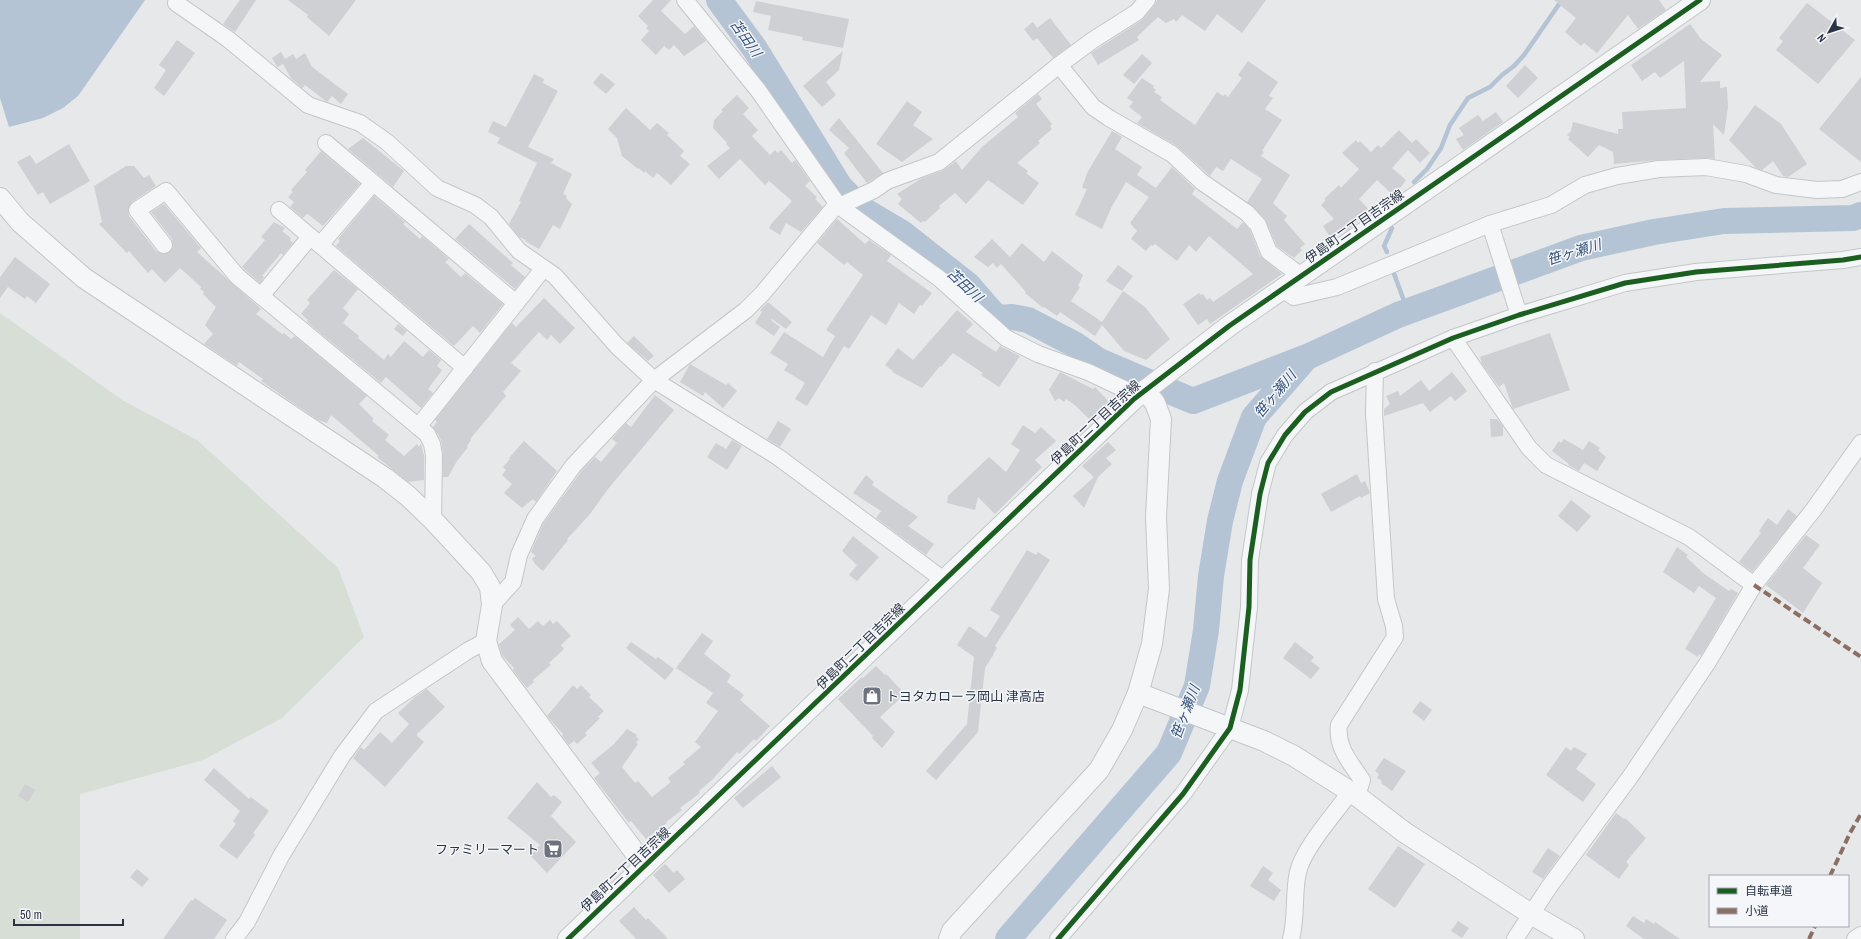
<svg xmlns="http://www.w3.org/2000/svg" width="1861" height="939" font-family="'Archivo Narrow','Noto Sans JP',sans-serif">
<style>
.green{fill:#d6ded6}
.water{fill:#b4c4d5}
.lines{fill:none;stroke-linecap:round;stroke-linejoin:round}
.stream{stroke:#b4c4d5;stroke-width:4.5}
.river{stroke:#b4c4d5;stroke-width:26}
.building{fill:#ced0d3}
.minor-casing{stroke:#c4c6c8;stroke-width:18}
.tertiary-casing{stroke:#c4c6c8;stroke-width:22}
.minor{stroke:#f5f6f7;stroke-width:16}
.tertiary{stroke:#f5f6f7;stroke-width:20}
.quiet{stroke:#8d6e63;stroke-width:4;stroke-dasharray:8 4;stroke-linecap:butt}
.cycleway-casing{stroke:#f4f6f9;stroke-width:8}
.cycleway{stroke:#1b5e20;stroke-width:5}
.labels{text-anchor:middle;stroke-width:3;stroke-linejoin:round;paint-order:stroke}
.street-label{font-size:13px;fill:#2b3445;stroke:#f4f6f9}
.poi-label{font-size:13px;fill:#2b3445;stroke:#f4f6f9;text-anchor:start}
.water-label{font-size:14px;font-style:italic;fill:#34527a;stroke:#f4f6f9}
</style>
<rect width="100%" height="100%" fill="#e6e8ea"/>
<polygon class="green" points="0,313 122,400 197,440 338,568 364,637 282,718 203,760 80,794 80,939 0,939"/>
<polygon class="water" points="0,0 145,0 78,96 63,108 43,118 9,127 0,98"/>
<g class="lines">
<g class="stream">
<polyline points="1414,182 1427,169 1441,148 1450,125 1468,98 1490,87 1502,75 1514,66 1524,55 1562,0"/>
<polyline points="1387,252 1384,246 1392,228"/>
<polyline points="1392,268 1408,312"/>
</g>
<g class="river">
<polyline points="719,0 755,49 840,187 863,210 902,233 968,285 994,315 1003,318 1012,317 1028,320 1074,344 1099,361 1193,401 1307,357 1398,315 1581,248 1654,232 1724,221 1853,218 1861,215"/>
<polyline points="1008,939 1169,753 1197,686 1206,630 1211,576 1220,521 1230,481 1254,417 1304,360"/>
</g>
</g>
<g class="building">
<polygon points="240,0 256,0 235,32 223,24"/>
<polygon points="288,0 356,0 329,36 307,17 308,15"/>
<polygon points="653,0 671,0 661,11 685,34 694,26 706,41 684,56 674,45 669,50 664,46 656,55 641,40 649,31 646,28 648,26 638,16"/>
<polygon points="1157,0 1266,0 1242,33 1217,14 1205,31 1182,15 1176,22 1174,19 1166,23 1158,17 1137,37 1139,40 1098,65 1091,53 1142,20 1154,6"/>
<polygon points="1554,0 1659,0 1666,10 1638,29 1628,15 1597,53 1584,43 1581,46 1565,32 1576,18"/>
<polygon points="756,1 849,19 843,48 802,40 803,37 768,30 771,16 753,12"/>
<polygon points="1807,3 1855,40 1818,84 1776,50 1783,41 1779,38"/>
<polygon points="1050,18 1071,45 1053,58 1037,38 1033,41 1024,29 1033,22 1037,28"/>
<polygon points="1690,24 1701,39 1722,55 1700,82 1720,81 1720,88 1727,87 1728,107 1724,135 1713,124 1715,159 1706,158 1659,160 1614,164 1613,152 1599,145 1588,157 1568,139 1570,137 1567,135 1571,131 1573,122 1618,134 1618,129 1623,129 1622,112 1686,108 1684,61 1660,78 1655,72 1642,81 1631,65"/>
<polygon points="177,40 195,53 164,96 154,88 166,70 159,65"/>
<polygon points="843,51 839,70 826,82 836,95 822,107 803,86"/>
<polygon points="281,52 285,59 293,54 296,59 305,53 312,67 348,94 341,104 332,96 327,102 305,85 302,88 291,78 283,64 277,67 272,58"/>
<polygon points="1142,54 1152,63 1134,84 1123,75"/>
<polygon points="1248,61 1278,82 1269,96 1273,98 1265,109 1282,120 1262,151 1264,152 1261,156 1290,175 1273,203 1287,216 1284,220 1305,244 1300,248 1302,250 1294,258 1277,246 1265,219 1247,202 1262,179 1231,159 1223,171 1216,167 1210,176 1177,146 1137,123 1142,117 1129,107 1133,102 1127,98 1142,78 1154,86 1153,88 1156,90 1154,92 1162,97 1160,100 1195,125 1217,92 1223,96 1225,94 1228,97 1242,78 1238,75"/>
<polygon points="1525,65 1538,78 1518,98 1506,86"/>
<polygon points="601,73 615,84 606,94 593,83"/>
<polygon points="534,74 544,79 543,83 558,91 528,147 554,159 551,163 572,174 563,194 567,196 566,198 572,204 560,229 553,225 539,249 525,241 526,240 519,237 509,224 521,202 519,201 537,163 497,143 500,138 488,132 493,121 506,127"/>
<polygon points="1861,77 1861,162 1819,129"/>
<polygon points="1038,94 1042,99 1036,104 1052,124 1050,127 1052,129 1038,141 1040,143 1017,163 1028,171 1026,173 1039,183 1023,205 988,180 966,204 955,193 939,206 940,208 925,222 923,221 921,223 898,204 902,199 897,194 922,178 942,171 956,161 962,170 982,147 1018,117 1015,113"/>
<polygon points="737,95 749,108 743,114 758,130 752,136 770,155 775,150 778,153 781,150 792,163 795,160 810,181 805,186 817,197 815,199 823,207 801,232 786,223 780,235 769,228 772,223 792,201 769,181 765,185 740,159 719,179 707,166 730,148 726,144 727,143 713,128 714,120 723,111 721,110"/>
<polygon points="907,101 922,112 913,125 933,139 902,162 876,144"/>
<polygon points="1755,105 1781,124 1807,164 1788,177 1783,176 1773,161 1762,170 1756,168 1729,140"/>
<polygon points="626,108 650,130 657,123 669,133 667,135 684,151 680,156 690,164 671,185 657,173 653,178 645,171 644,173 639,168 638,169 622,156 617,138 608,129"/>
<polygon points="1496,112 1503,122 1463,150 1456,139 1464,135 1459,128 1478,115 1483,121"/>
<polygon points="839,118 883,173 867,183 844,153 849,148 829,130"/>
<polygon points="1399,130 1412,143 1416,139 1430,153 1420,163 1408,150 1392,168 1406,180 1394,196 1377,180 1359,199 1370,211 1346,231 1343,228 1330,237 1323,226 1334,219 1321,205 1326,200 1324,199 1339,185 1341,188 1359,169 1342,153 1356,140 1358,143 1360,141 1371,152 1378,145 1381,148"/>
<polygon points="1112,131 1122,137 1115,149 1142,167 1137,175 1156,188 1172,167 1195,189 1192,194 1237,229 1243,222 1250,230 1260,256 1282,274 1210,324 1207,319 1198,325 1183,304 1199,293 1201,295 1203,294 1207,300 1210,298 1213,302 1253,274 1209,236 1196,252 1189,245 1177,261 1155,244 1153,246 1151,245 1146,251 1131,239 1137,231 1130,223 1149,197 1126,182 1111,208 1102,229 1075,215 1087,189 1082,188 1087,173"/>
<polygon points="363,138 404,171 393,187 348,149"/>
<polygon points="69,144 90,181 50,204 43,192 38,195 17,162 30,155 36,164"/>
<polygon points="321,151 360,184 323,226 309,215 307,214 303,218 290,207 294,202 288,197 293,192 291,190 307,172 305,170"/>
<polygon points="126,166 134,166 144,178 149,175 156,186 132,202 128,211 129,216 156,251 166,254 173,248 172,239 151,212 164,204 201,248 197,252 261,309 256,314 282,334 284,333 291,339 295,336 367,396 359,404 374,419 372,421 389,435 385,440 404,456 417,444 419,447 421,444 424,456 424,480 408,482 387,465 377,457 379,456 331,415 327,423 318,420 261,381 263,379 239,362 237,366 204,344 213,334 205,325 216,307 203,294 204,292 200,289 201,287 180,268 165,283 152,269 148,273 129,251 127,253 99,224 102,222 94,186"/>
<polygon points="374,196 405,222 403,224 420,239 422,236 449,259 445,262 461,277 465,273 503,304 480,333 473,326 454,346 336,246 340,241 338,239"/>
<polygon points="837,219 865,244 869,240 891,255 887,261 932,293 922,306 920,305 914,314 899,303 886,325 871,315 849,349 844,346 807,406 795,399 805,383 784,370 788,364 770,353 784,332 823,357 835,336 826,330 863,275 847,262 844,265 817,243"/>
<polygon points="274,222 285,228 282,231 291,238 290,240 293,243 283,255 281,253 262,276 264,277 260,283 242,267 265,240 261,237"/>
<polygon points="469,224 513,263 511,265 525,277 515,289 455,239"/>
<polygon points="992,239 1010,257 1022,243 1044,262 1052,251 1083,275 1078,286 1080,287 1071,301 1102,322 1123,291 1145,307 1170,339 1146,360 1124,351 1102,325 1095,336 1060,312 1057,316 1044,307 1043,308 1025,293 1026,292 1001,264 997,268 993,263 988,267 974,257"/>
<polygon points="15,257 50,284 36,303 27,296 25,299 8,287 0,298 0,277"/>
<polygon points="1118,265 1133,276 1122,291 1106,281"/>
<polygon points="334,270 358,289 343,308 349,314 343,323 359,336 358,338 384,360 388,354 391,357 404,341 423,357 429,350 441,360 437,366 442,370 428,389 433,393 421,408 386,377 381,383 307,322 308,320 301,314 310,303 307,300"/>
<polygon points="544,298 575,328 560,344 551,335 547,340 539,332 511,363 521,371 503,392 506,396 470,439 471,440 467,446 468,447 457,461 448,477 443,477 443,453 441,440 433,427 437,422 435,420 512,323 516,327"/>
<polygon points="768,302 792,322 786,329 772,319 771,320 780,327 774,336 755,323 762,312 760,310"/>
<polygon points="957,310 973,324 966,332 996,352 1000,346 1020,356 999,387 981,375 983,373 953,353 941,367 940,366 922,388 892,372 893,371 885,365 898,348 913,360"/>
<polygon points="398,324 407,331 403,336 394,329"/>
<polygon points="1550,333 1570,390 1513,409 1504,383 1499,387 1482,364 1480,357"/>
<polygon points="634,336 654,356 648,361 627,343"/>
<polygon points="690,364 726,385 728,383 737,391 723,408 705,392 703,396 680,382"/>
<polygon points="1060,372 1093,389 1095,387 1110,403 1091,421 1076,406 1066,399 1064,402 1059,398 1055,401 1049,390"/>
<polygon points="1452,372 1467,391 1455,401 1451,396 1430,412 1423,403 1384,416 1384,409 1390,404 1386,396 1398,391 1400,396 1421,380 1429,391"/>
<polygon points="655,395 674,410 608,489 590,514 567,539 568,540 543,571 535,564 532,558 536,556 531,552 543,524 583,469 595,457 601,462 617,443 612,439 626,423 631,427"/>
<polygon points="1490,419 1497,419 1503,426 1503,436 1491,437"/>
<polygon points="778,421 791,429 780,447 767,439"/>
<polygon points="1023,425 1035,433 1041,427 1056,441 1035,460 1042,467 995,514 978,497 975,510 947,503 948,496 989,457 1006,472 1020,450 1011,444"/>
<polygon points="1564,439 1583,450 1589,441 1600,448 1598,450 1606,457 1597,471 1584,463 1579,471 1568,465 1569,464 1552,451 1559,441 1561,443"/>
<polygon points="732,440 742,446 727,470 707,457 716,443 726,449"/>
<polygon points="524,441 557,471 536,502 533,499 522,508 504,493 512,484 502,475 506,470 503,467 510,459 509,458"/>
<polygon points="1108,442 1116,450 1106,458 1112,464 1098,477 1084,508 1073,496 1094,477 1082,466"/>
<polygon points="1357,474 1361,483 1365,481 1370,493 1361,498 1360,496 1331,512 1321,494"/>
<polygon points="866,475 874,482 872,485 918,517 908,526 934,544 926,555 876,518 881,511 853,493"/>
<polygon points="1571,500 1591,516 1577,532 1558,516"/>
<polygon points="1788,509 1797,516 1752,572 1739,562 1761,533 1759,531 1768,518 1777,525"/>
<polygon points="1806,535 1820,545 1803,568 1822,583 1803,613 1766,585"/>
<polygon points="853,536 879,557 857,581 849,575 857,565 842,551"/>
<polygon points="1677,547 1688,555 1686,557 1703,573 1729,591 1731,589 1738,593 1701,656 1699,654 1698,657 1685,649 1716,598 1699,586 1694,593 1663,572"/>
<polygon points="1027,550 1036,555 1038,552 1050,560 995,646 997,648 993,654 994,654 985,668 978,732 936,780 926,771 967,724 974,657 957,645 969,626 986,638 1000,616 990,610"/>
<polygon points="518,617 529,629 538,621 543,626 550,620 553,624 557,621 571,636 561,645 564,649 549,663 551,665 533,680 534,682 527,688 513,670 514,668 502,655 499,644 515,630 510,625"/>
<polygon points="702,633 713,641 704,654 731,675 727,682 744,695 740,700 770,726 756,741 754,739 739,754 737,752 713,779 699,791 700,793 680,808 682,810 666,822 667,823 646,839 631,821 629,823 594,778 600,773 591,763 614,744 627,729 637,735 636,737 639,739 636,743 638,744 622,767 635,783 638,781 652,797 671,782 668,778 685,764 683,762 701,747 695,742 718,711 706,703 713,693 676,668"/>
<polygon points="631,642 656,659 658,657 674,669 665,680 626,648"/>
<polygon points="1295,642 1314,657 1311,661 1320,668 1311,679 1283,658"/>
<polygon points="876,666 885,675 886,674 905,694 880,717 895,732 882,748 872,738 873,736 838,699 862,677 863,678"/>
<polygon points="573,685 577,689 581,685 591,695 589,697 604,711 598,717 600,718 585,733 587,735 577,744 574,741 569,745 562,736 563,734 547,716"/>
<polygon points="427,689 445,707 417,734 417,736 424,742 385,787 353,758 361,747 364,750 380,732 392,743 409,724 398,713 415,697"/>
<polygon points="1420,701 1432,710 1424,721 1412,712"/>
<polygon points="1566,747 1571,751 1574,747 1587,754 1576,769 1596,784 1583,802 1546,775"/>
<polygon points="1384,758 1406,771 1392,791 1381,783 1382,781 1377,778 1379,774 1375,771"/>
<polygon points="772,766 781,777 743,808 734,798"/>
<polygon points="214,768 249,799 251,797 269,811 253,833 255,835 237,859 219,846 236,824 233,821 240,811 204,780"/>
<polygon points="537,782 551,797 554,795 562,802 551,816 576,842 547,873 530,855 540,845 507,818"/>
<polygon points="25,784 35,790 28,802 18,796"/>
<polygon points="1616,813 1624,819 1625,818 1646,838 1626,862 1629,865 1619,879 1586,855"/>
<polygon points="1398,846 1425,864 1395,908 1368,889"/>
<polygon points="1548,848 1560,856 1543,879 1532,872"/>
<polygon points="665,864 674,873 677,870 685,879 669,893 653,875"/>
<polygon points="1263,866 1273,873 1268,880 1281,890 1274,901 1250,886"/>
<polygon points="137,869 149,879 142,887 130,877"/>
<polygon points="195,898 227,920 214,939 163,939 191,900 193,901"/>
<polygon points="634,907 646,920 648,918 668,939 636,939 619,921"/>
<polygon points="1633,916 1644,923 1646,919 1654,924 1655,922 1680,939 1644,939 1626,926"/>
<polygon points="1458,921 1469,928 1462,938 1451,931"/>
</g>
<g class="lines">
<g class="minor-casing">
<g id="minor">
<polyline points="685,0 758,90 839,206 940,279 1006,338 1038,354 1088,372 1122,388 1128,391 1134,399"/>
<polyline points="176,3 228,39 308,105 360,123 387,142 437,188 475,205 491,217 519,251 555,276 617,346 654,380 778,457 945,581"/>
<polyline points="1059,65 1093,107 1109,118 1172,154 1202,182 1247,213 1258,225 1269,252 1301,276"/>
<polyline points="326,143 516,303"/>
<polyline points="279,210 465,368"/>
<polyline points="1490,224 1519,315"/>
<polyline points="164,245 137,210 166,191 237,276 427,434 432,444 434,455 433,520"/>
<polyline points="320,245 373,183"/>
<polyline points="1282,289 1294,297 1337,287 1490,224 1551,205 1585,185 1617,176 1659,169 1706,167 1746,174 1776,185 1817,190 1842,189 1861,182"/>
<polyline points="261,296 310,237"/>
<polyline points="1453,338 1529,448 1546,465 1689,537 1754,585"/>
<polyline points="418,427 543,269"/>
<polyline points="492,605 513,582 519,555 535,519 573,466 654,380 746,310 762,294 833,209 874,190 887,181 939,162 1059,65 1093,40 1137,12 1147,0"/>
<path d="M 1357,796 L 1362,780 C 1350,762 1336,747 1339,725 L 1395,637 L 1394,626 L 1386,599 L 1374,413 L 1375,371"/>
<polyline points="234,939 247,922 281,856 342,756 376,711 469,650 486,641"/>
<polyline points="1058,939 1183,794 1230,728 1240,690 1249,607 1250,560 1260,494 1268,463 1285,435 1305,412 1331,392 1453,338 1519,315 1625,283 1696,272 1843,260 1861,257"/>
<path d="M 1291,939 C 1297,917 1293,894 1298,872 C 1304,847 1335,814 1350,792"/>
<polyline points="1515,939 1549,887 1630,777 1708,662 1754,585 1814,509 1861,443"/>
<polyline points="1855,939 1861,935"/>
</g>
</g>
<g class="tertiary-casing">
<g id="tertiary">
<polyline points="0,198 20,222 84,278 385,478 408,496 433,520 481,572 490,587 492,605 486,641 492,661 645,866"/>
<polyline points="1138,693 1264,741 1294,756 1357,796 1404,832 1531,914 1574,939"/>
<polyline points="568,939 1134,399 1229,326 1700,0"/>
<polyline points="949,939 952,931 1099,770 1122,730 1138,693 1152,644 1159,589 1156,517 1161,419 1155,403 1145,390"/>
</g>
</g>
<use href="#minor" class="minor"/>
<use href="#tertiary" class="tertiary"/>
<g class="quiet">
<polyline points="1754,585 1861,657"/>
<polyline points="1830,876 1850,833 1861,814"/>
<polyline points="1809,939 1815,926"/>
</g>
<g class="cycleway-casing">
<g id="cycleway">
<polyline points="568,939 1134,399 1229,326 1700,0"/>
<polyline points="1058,939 1183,794 1230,728 1240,690 1249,607 1250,560 1260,494 1268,463 1285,435 1305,412 1331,392 1453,338 1519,315 1625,283 1696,272 1843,260 1861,257"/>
</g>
</g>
<use href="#cycleway" class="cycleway"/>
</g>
<defs>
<g id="shop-square" transform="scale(1)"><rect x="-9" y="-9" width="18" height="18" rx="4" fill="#6c737f" stroke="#f4f6f9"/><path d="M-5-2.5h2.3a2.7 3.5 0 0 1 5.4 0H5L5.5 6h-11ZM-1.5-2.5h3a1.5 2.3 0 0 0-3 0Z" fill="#fff"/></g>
<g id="supermarket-square" transform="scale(1)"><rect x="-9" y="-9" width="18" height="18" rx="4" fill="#6c737f" stroke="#f4f6f9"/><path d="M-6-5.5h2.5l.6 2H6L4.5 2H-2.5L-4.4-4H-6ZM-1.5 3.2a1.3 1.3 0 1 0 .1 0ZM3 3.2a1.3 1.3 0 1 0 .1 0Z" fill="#fff"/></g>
</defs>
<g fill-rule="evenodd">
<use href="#shop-square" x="872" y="696"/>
<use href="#supermarket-square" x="553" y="849"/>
</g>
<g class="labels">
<g class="street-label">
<text transform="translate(1354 226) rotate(-35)" y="5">伊島町二丁目吉宗線</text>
<text transform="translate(1095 422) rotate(-43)" y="5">伊島町二丁目吉宗線</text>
<text transform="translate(860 646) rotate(-44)" y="5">伊島町二丁目吉宗線</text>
<text transform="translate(625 869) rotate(-43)" y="5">伊島町二丁目吉宗線</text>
</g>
<g class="poi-label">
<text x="886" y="701">トヨタカローラ岡山 津高店</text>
<text x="539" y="854" text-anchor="end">ファミリーマート</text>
</g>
<g class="water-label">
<text transform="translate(746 38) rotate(55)" y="5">苫田川</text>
<text transform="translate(1574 252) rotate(-17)" y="5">笹ヶ瀬川</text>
<text transform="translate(965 285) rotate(43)" y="5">苫田川</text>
<text transform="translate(1275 394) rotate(-50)" y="5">笹ヶ瀬川</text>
<text transform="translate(1185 712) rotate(-69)" y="5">笹ヶ瀬川</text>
</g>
</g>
<rect x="1709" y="875" width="140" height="52" fill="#f4f6f9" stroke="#a4a8b1"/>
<rect x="1717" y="888" width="20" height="6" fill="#1b5e20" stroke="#a4a8b1"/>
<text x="1745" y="895" font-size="12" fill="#2b3445">自転車道</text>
<rect x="1717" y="908" width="20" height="6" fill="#8d6e63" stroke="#a4a8b1"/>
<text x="1745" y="915" font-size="12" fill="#2b3445">小道</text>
<g transform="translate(1829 32) rotate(231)" stroke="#f4f6f9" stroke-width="3" paint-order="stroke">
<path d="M0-3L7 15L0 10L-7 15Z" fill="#2b3445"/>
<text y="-6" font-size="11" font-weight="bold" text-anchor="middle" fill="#2b3445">N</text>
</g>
<path d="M14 919v6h109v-6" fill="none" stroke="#2b3445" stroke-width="2"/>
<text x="20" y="919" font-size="12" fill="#2b3445" stroke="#f4f6f9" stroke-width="3" paint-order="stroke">50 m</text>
</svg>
